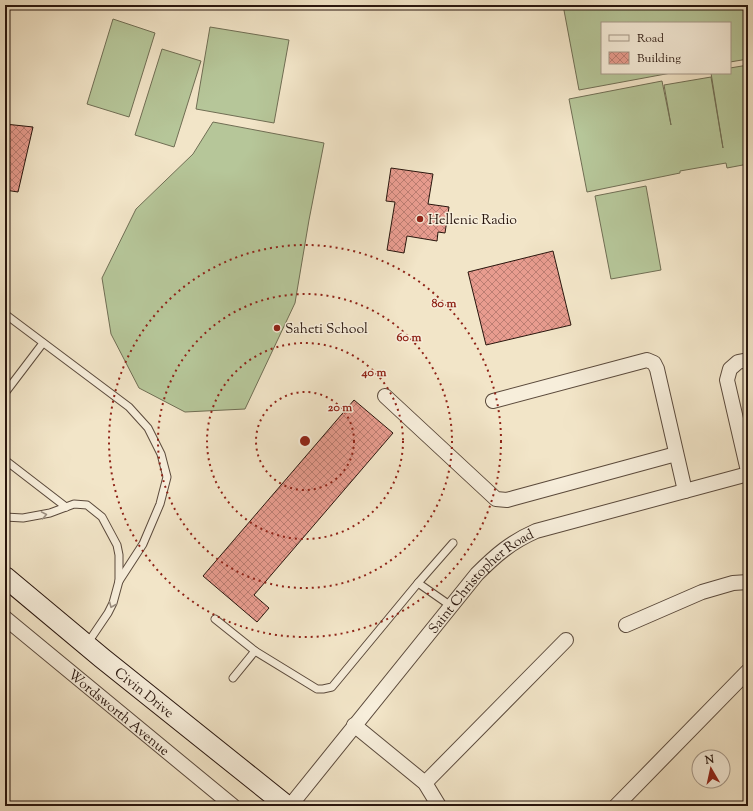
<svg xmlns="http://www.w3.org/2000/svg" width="753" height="811" font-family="'Sorts Mill Goudy',serif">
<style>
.pitch{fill:#b6c699;stroke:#706e54}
.building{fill:url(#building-cross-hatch);stroke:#29160e}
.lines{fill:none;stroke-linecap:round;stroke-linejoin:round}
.lane-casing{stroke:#5b4a3c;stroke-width:9}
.street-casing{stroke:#5b4a3c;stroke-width:16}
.secondary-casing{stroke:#29160e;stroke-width:22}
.lane{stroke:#f7eedb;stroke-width:7}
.street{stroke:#f7eedb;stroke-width:14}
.secondary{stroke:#f7eedb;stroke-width:20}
.oneway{stroke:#9a8d7f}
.ring{fill:none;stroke:#8f2418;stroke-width:2;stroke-dasharray:2 4}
.poi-dot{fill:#8f2418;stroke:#f7eedb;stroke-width:1.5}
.labels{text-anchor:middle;stroke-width:3;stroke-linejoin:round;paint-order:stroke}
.poi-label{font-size:14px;fill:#29160e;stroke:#f7eedb;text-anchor:start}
.street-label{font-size:14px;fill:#29160e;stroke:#f7eedb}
.centre{fill:#8f2418;stroke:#f7eedb;stroke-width:2}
.ring-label{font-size:12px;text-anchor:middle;font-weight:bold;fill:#8f2418;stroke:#f7eedb;stroke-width:3;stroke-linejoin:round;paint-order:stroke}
</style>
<defs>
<pattern id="building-cross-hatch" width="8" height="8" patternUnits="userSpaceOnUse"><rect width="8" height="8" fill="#e89c8f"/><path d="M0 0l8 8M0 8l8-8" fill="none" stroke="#bc7e73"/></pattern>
</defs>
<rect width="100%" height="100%" fill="#f2e5c8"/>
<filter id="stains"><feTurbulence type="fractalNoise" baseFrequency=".005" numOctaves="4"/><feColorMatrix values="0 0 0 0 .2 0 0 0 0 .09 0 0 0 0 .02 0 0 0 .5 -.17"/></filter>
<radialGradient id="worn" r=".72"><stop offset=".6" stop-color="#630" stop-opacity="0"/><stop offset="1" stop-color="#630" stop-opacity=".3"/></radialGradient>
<g class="pitch">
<polygon points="563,5 748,5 748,59 730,62 730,23 602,23 602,73 671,73 579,90"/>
<polygon points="113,19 155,33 129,117 87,104"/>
<polygon points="210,27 289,40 274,123 196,109"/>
<polygon points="162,49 201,61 174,147 135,135"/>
<polygon points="748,65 748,164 727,168 726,163 680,171 680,173 587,192 569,99 662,81 671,125 664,85 711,77 723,148 711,73 730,73 730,68"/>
<polygon points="213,122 324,143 309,220 295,303 245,409 185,412 139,388 111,334 102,278 136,209 193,154"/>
<polygon points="646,186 661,270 611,279 595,196"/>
</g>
<g class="building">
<polygon points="5,124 33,127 18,192 5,190"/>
<polygon points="391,168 433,174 428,204 449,207 445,233 438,232 437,241 407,236 404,253 387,250 395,202 386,201"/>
<polygon points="553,251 571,325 486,345 468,272"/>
<polygon points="354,400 393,433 254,595 269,608 257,622 203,576"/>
</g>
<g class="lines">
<g class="lane-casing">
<g id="lane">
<polyline points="5,314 129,407 148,428 161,454 167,477 160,504 143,544 119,581"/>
<polyline points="5,393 43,343"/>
<polyline points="5,460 66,507"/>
<polyline points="5,517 23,518 50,513 74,504 87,505 102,517 117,545 119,555 119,581 113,603 108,613 87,644"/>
<polyline points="418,583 453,543"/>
<polyline points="215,619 255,651 317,689 323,689 332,687 418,583 451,606"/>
<polyline points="233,678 255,651"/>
</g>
</g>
<g class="street-casing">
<g id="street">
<polyline points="748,360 738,362 730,369 727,380 748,471"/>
<polyline points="385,396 496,499 507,500 514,498 676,454"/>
<polyline points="493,401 647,360 654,363 657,369 685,491"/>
<path id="s1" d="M 5,618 L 233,806"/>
<polyline points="626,625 702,592 733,583 748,582"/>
<polyline points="354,725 425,783 439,806"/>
<polyline points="425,783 566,640"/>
<path id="s2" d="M 290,806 L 477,574 C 496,555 511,542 536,531 L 748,474"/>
<polyline points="616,806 748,671"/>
</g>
</g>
<g class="secondary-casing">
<g id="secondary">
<path id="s3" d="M 5,577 L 102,658 L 287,806"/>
</g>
</g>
<use href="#lane" class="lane"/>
<use href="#street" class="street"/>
<use href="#secondary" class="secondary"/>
</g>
<defs><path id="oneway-chevron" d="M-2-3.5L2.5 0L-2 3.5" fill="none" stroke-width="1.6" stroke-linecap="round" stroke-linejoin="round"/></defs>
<g class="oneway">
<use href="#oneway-chevron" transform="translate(44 515) rotate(-10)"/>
<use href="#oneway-chevron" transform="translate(112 605) rotate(113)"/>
</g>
<g class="ring">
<circle cx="305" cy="441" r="49"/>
<circle cx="305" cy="441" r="98"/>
<circle cx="305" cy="441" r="147"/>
<circle cx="305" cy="441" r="196"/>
</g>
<g class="poi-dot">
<circle cx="420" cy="219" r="4"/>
<circle cx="277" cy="328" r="4"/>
</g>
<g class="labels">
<g class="poi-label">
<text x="428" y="224">Hellenic Radio</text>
<text x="285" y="333">Saheti School</text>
</g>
<g class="street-label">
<text dy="5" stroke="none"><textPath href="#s2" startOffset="296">Saint Christopher Road</textPath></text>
<text dy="5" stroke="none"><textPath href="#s3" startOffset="181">Civin Drive</textPath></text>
<text dy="5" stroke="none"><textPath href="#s1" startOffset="148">Wordsworth Avenue</textPath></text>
</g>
</g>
<circle cx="305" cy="441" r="6" class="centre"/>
<g class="ring-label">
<text x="444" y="307">80 m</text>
<text x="409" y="341">60 m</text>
<text x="374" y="376">40 m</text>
<text x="340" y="411">20 m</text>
</g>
<rect width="753" height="811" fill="none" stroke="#f2e5c8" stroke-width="20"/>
<rect x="6" y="6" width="741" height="799" fill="none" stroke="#29160e" stroke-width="2"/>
<rect x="10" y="10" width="733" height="791" fill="none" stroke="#29160e"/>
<rect x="601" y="22" width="130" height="52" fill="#f7eedb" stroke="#a59889"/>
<rect x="609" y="35" width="20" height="6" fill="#f7eedb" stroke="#a59889"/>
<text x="637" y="42" font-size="12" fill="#29160e">Road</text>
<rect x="609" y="52" width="20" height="12" fill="url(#building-cross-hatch)" stroke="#a59889"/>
<text x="637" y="62" font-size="12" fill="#29160e">Building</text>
<g transform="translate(711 769) rotate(351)"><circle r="19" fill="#f7eedb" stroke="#a59889"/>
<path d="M0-3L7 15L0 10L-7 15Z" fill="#8f2418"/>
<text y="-6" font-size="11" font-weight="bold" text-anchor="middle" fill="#29160e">N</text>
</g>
<rect width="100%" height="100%" filter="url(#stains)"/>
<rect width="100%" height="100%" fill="url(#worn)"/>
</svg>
